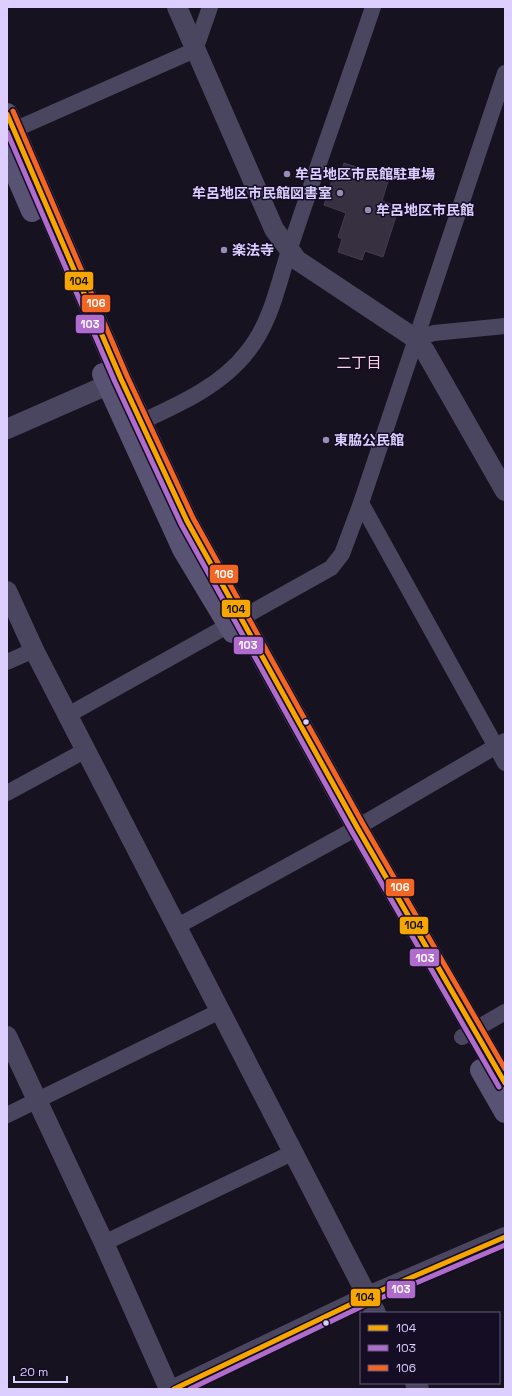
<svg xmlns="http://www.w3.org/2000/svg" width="512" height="1396" font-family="'Space Grotesk','Noto Sans JP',sans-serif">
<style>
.building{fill:#363041;stroke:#443b53}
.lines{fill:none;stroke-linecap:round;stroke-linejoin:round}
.minor{stroke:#4b4660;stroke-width:16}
.tertiary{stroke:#4b4660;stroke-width:20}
.secondary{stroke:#595373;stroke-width:22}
.bus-1-casing{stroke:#140d24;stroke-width:8}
.bus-2-casing{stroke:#140d24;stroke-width:8}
.bus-3-casing{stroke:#140d24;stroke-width:8}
.bus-1{stroke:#f7a600;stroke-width:5}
.bus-2{stroke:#b06ccc;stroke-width:5}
.bus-3{stroke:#f26522;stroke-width:5}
.poi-dot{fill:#978db1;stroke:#140d24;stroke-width:1.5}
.bus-dot{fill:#dccfff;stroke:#140d24;stroke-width:1.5}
.labels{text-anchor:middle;stroke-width:3;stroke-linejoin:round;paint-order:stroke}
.poi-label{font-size:14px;font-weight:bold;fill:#dccfff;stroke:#140d24;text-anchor:start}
.neighbourhood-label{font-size:15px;fill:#ffd1e7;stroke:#140d24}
.line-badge{stroke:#140d24;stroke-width:1.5}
.badge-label{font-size:11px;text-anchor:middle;font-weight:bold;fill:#fff}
.pale-badge-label{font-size:11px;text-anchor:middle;font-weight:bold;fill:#111}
</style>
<rect width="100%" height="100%" fill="#16121f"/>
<polygon class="building" points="344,163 389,178 382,201 399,207 383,257 365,251 362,260 338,252 342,239 338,237 346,213 324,205 334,174 340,176"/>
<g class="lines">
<g class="minor">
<polyline points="7,133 195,50 210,7"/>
<polyline points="416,339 434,333 505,326"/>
<path d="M 132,426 C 173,407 220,388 248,351 C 272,321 278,283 290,248 C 317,167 346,87 373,7"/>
<polyline points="361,503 505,763"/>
<polyline points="7,662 34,650"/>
<polyline points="68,715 331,568 342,554 361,503 505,73"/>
<polyline points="7,793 86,750"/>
<polyline points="176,927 344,835 505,741"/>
<polyline points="462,1037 505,1012"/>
<polyline points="7,1115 220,1011"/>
<polyline points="104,1243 292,1153"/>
</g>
<g class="tertiary">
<polyline points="177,7 274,229 297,260 416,339 425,351 505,491"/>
<polyline points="7,429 121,379"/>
<polyline points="7,591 34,650 376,1313"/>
<polyline points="7,1036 104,1243 169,1389"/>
<polyline points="415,1383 419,1389"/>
<polyline points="174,1389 366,1297 505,1237"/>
</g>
<g class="secondary">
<polyline points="7,114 121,379 187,521 357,827 505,1083"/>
<polyline points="7,153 32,211"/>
<polyline points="103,374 183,549 233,632"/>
<polyline points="481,1070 505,1112"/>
</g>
<g class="bus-1-casing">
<g id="bus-1">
<polyline points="7,114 121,379 187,521 357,827 505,1083"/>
<polyline points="174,1389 366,1297 505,1237"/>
</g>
</g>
<g class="bus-2-casing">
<g id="bus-2">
<polyline points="7,132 115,382 181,524 351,830 499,1087"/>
<polyline points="190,1389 369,1303 505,1245"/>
</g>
</g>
<g class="bus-3-casing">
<polyline id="bus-3" points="13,111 127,376 193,518 363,824 505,1069"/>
</g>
<use href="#bus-1" class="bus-1"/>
<use href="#bus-2" class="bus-2"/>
<use href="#bus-3" class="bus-3"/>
</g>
<g class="poi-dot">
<circle cx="287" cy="174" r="4"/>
<circle cx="340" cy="193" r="4"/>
<circle cx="368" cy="210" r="4"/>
<circle cx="224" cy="250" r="4"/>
<circle cx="326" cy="440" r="4"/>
</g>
<g class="bus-dot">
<circle cx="306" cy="722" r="3.5"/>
<circle cx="326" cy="1323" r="3.5"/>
</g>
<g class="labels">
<g class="poi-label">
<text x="295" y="179">牟呂地区市民館駐車場</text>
<text x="332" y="198" text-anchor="end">牟呂地区市民館図書室</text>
<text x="376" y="215">牟呂地区市民館</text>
<text x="232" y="255">楽法寺</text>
<text x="334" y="445">東脇公民館</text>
</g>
<g class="neighbourhood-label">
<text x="359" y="368">二丁目</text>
</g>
</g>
<g class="line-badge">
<rect x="64" y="271" width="30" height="20" rx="4" fill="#f7a600"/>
<rect x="81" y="294" width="30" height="19" rx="4" fill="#f26522"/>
<rect x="75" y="314" width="30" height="20" rx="4" fill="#b06ccc"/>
<rect x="209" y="564" width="30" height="20" rx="4" fill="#f26522"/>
<rect x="221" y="599" width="30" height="19" rx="4" fill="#f7a600"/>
<rect x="233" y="636" width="31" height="19" rx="4" fill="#b06ccc"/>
<rect x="385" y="878" width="30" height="19" rx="4" fill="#f26522"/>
<rect x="399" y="916" width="30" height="19" rx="4" fill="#f7a600"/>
<rect x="409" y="948" width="31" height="19" rx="4" fill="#b06ccc"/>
<rect x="386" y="1280" width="30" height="19" rx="4" fill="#b06ccc"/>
<rect x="350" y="1288" width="31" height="19" rx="4" fill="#f7a600"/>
</g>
<g class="badge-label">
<text x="96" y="307">106</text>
<text x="90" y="328">103</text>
<text x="224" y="578">106</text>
<text x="248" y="649">103</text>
<text x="400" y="891">106</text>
<text x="425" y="962">103</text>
<text x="401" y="1293">103</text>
</g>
<g class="pale-badge-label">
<text x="79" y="285">104</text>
<text x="236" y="613">104</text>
<text x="414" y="929">104</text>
<text x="365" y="1301">104</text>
</g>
<rect width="512" height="1396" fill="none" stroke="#dccfff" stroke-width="16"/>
<rect x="360" y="1312" width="140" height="72" fill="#140d24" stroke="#645b7c"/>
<rect x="368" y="1325" width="20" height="6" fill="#f7a600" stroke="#645b7c"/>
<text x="396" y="1332" font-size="12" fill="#dccfff">104</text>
<rect x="368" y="1345" width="20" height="6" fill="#b06ccc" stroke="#645b7c"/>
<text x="396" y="1352" font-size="12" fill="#dccfff">103</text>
<rect x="368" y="1365" width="20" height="6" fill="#f26522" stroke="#645b7c"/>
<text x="396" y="1372" font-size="12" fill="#dccfff">106</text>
<path d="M14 1376v6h53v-6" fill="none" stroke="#dccfff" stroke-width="2"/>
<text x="20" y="1376" font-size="12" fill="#dccfff" stroke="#140d24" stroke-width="3" paint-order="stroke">20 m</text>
</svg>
